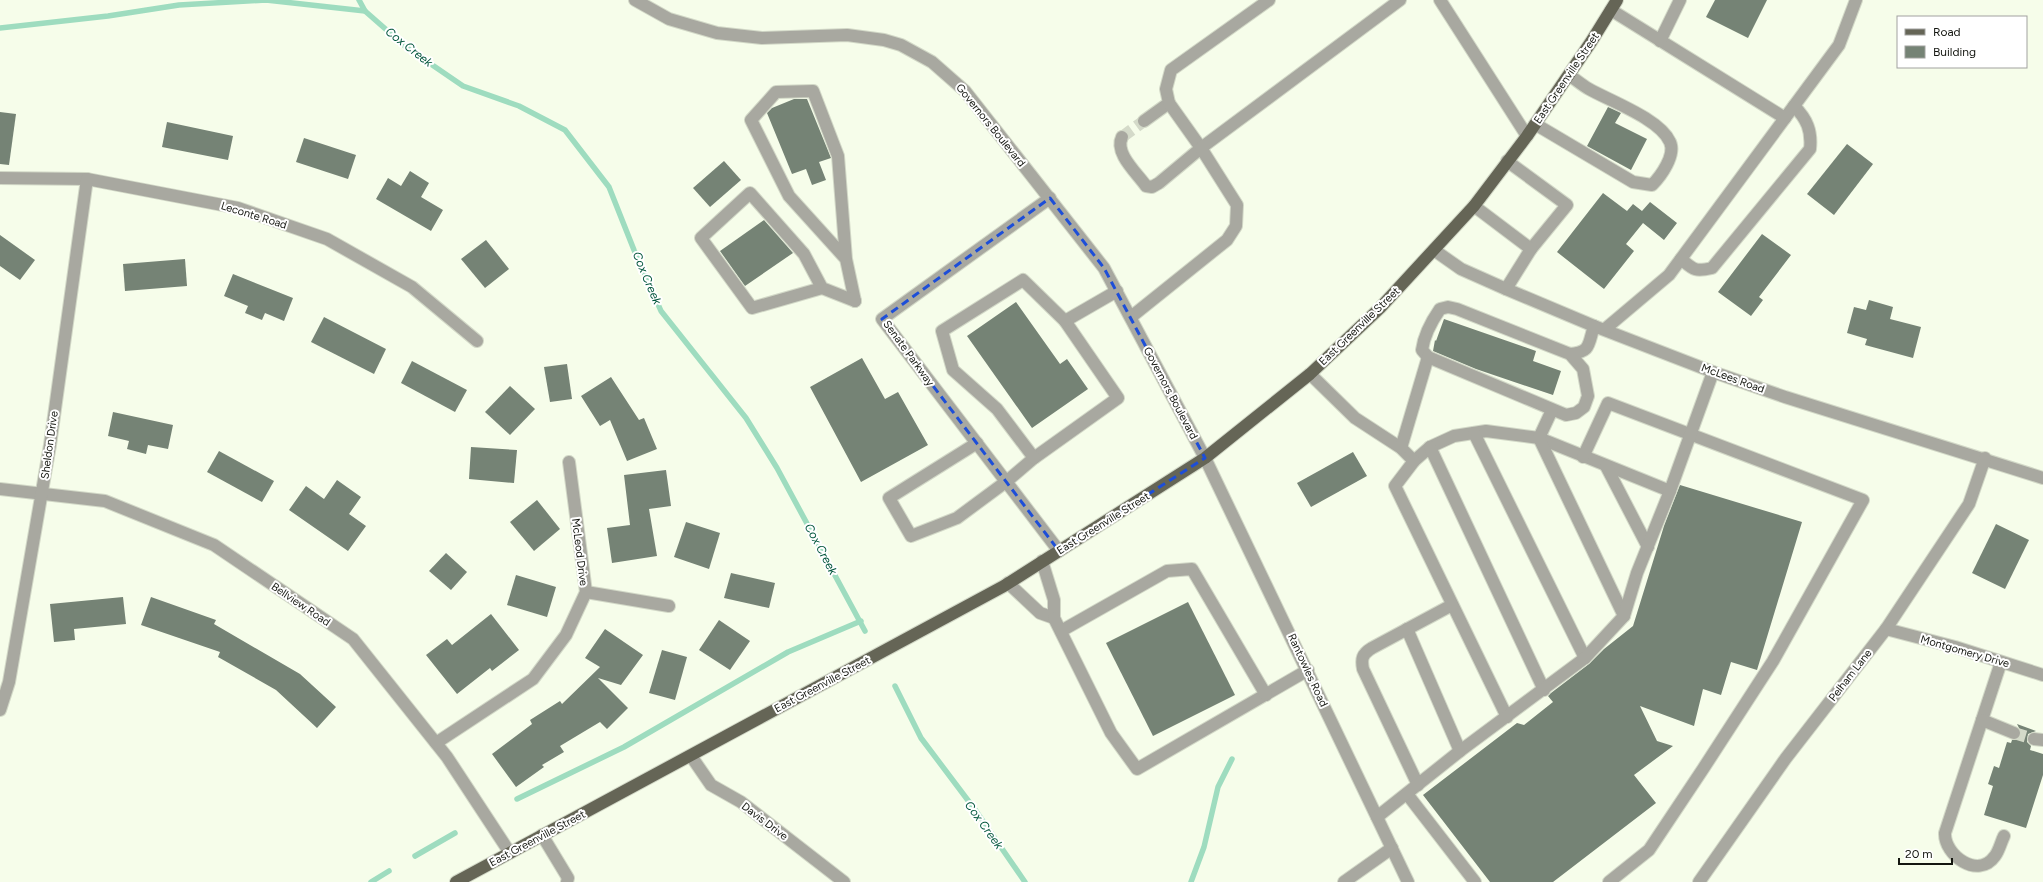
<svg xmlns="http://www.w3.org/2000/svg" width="2043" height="882" font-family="Figtree,sans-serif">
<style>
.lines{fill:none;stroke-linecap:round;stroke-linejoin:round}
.stream{stroke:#9edcbf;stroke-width:5.5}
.building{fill:#758375}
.minor-tunnel{stroke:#d4dac9;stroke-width:12;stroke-dasharray:12 6;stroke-linecap:butt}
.minor-casing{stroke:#d2d8c7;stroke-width:14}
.major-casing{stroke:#d2d8c7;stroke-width:14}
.minor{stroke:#a8a8a0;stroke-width:12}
.major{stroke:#656556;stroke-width:12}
.marked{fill:none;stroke:#1d4ed8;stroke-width:3;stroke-dasharray:8 5;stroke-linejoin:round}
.labels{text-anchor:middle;stroke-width:4;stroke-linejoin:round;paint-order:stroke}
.street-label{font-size:11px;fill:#141610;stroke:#fff}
.water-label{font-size:12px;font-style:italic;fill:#00553b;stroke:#fff}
</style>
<rect width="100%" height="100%" fill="#f6fdea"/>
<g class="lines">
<g class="stream">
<polyline points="359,0 365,11 406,47 463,86 519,106 565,130 609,187 634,250 661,311 746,418 777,468 865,631"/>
<polyline points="0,28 108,16 179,5 266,0 365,11"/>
<polyline points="895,686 921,738 976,811 1025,882"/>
<polyline points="517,799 624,747 788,652 861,621"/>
<polyline points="415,856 455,833"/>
<polyline points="371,882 389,871"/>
<polyline points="1191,882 1204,847 1218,787 1232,759"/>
</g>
</g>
<g class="building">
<polygon points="1715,0 1767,0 1748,38 1706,17"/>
<polygon points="794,99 807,99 831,158 819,162 826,180 812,185 806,169 792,174 767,113 772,108"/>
<polygon points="1608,107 1621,113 1615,123 1647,139 1631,170 1587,146"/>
<polygon points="0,112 16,114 9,165 0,164"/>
<polygon points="167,122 233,136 228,160 162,147"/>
<polygon points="304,138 356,155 348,179 296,162"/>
<polygon points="1847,144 1873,164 1834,215 1807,194"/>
<polygon points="724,161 741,180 710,207 693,188"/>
<polygon points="410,171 429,183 421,197 443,210 431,231 376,199 388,178 401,186"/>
<polygon points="1603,193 1627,211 1633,204 1642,211 1650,202 1677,223 1664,240 1643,223 1626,244 1634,251 1604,289 1557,252"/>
<polygon points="764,220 793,253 745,286 720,251"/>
<polygon points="1762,234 1791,255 1759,297 1763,300 1751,316 1718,292"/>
<polygon points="0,235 35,260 20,280 0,266"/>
<polygon points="486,240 509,269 485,288 461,259"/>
<polygon points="185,259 187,286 125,291 123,264"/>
<polygon points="233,274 293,298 284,321 265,313 262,320 245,313 248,306 224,296"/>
<polygon points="1869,300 1893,307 1890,319 1921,327 1913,358 1865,345 1867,339 1847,333 1854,307 1866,310"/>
<polygon points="1016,302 1060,364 1067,359 1088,389 1032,428 967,336"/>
<polygon points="324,317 386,349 374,374 311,342"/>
<polygon points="1444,319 1536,351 1533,361 1561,371 1553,395 1476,369 1433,351 1435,340 1436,341"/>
<polygon points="862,358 885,399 898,392 928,445 861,482 810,387"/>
<polygon points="412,361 467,390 455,412 401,383"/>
<polygon points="567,364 572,399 550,402 544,367"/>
<polygon points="611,377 639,420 644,418 657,449 627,461 610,420 600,426 581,396"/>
<polygon points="510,386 535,409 510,435 485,412"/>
<polygon points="113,412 173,425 168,449 148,445 146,454 127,449 129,441 108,436"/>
<polygon points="471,447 517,450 514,483 469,479"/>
<polygon points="219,451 274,481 262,502 207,472"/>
<polygon points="1353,452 1367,476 1311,507 1297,483"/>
<polygon points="666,470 671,506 649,509 657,556 612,563 607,528 630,525 624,475"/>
<polygon points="337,480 361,497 349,514 366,526 348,551 289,510 306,486 324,499"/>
<polygon points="1680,485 1802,522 1757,670 1731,662 1721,695 1703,689 1694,726 1640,706 1657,741 1673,746 1634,775 1656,803 1553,882 1490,882 1423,795 1517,723 1524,725 1553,702 1548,696 1551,693 1589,664 1604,649 1633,626 1664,526"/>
<polygon points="537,500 560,529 534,551 510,522"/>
<polygon points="686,522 720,533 709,569 674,557"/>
<polygon points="1996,524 2029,540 2005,589 1972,573"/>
<polygon points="446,553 467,572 451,590 429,571"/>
<polygon points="731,573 775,583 769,608 724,598"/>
<polygon points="516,575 556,587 547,617 507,605"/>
<polygon points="123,597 126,624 74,629 75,640 54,642 50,604"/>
<polygon points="151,597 216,620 214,624 300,674 336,707 317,728 276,690 218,657 220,652 141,625"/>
<polygon points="1188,602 1235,695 1153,736 1106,643"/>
<polygon points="491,614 519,650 492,671 490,668 457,694 426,655 447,639 452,645"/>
<polygon points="719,620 750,641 730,670 699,650"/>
<polygon points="605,629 643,655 621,685 598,678 628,708 607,729 600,722 560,746 564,752 542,765 544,767 516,787 492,754 532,724 530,720 560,701 562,704 600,667 585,658"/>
<polygon points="662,650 687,657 675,700 649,693"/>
<polygon points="2017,724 2036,731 2028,734 2027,742 2031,746 2030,750 2043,754 2043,775 2026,828 1984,815 1993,786 1988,784 1994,766 1999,768 2007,742 2011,743 2012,740 2018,739 2021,735 2021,732"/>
</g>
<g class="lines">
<g class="minor-tunnel">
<polyline points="1122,137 1144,121"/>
<polyline points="2014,733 2034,739"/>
</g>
<g class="minor-casing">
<g id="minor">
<polyline points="635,0 669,19 717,33 762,38 847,35 884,40 901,45 932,62 965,91 1104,268 1205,458 1408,882"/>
<polyline points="1440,0 1527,136"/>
<polyline points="1611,10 1785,118"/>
<polyline points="1660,41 1680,0"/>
<polyline points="1144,121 1169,103 1166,89 1171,70 1269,0"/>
<path d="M 1535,124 L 1633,182 L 1652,185 C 1661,176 1676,155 1670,142 C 1660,119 1610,101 1589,89 C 1582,85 1575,79 1569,75"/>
<path d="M 1122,137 C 1114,153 1137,173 1146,186 L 1152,187 L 1159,183 L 1201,148 L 1169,103"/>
<polyline points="1507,161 1567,205 1531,249"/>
<polyline points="0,178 87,179 238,208 327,239 412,287 477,341"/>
<polyline points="1050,198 882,319 1059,551"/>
<polyline points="1474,206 1531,249 1506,289"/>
<polyline points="1434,250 1461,269 1506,289 1594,326 1713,372 1785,397 2043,478"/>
<polyline points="846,259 789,196 751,120 776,92 813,91 838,156 846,259 855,301"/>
<path d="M 1681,259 C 1694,270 1695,272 1712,268 L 1810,149 C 1812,131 1807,119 1794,106"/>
<polyline points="822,288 752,308 701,238 750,193 804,254 822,288 855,301"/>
<polyline points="1131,317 1227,240 1236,226 1237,205 1201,148 1400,0"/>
<polyline points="1605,329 1669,275 1839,45 1856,0"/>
<path d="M 1570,354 L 1583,369 L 1588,396 L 1584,407 L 1576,413 L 1566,415 L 1428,357 L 1422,350 C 1424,335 1431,322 1440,309 L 1448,307 L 1457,309 L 1570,354 C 1591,352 1588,345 1594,326"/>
<polyline points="1310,374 1355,418 1401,448 1414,461 1430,447 1454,436 1486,431 1539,438 1670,491"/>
<polyline points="1552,410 1539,438 1624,616"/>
<polyline points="1474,433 1585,658"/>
<polyline points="977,443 889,498 911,536 957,518 1007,481 1034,458 1118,398 1065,321 1117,291"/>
<polyline points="1430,447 1544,690"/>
<polyline points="1401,448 1428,357"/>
<polyline points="1583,457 1608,403 1863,500 1773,661 1703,769 1649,850 1609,882"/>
<polyline points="1034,458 997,409 953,370 942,331 1023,280 1065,321"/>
<polyline points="1414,461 1395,486 1507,717"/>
<polyline points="1606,466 1648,547"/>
<polyline points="0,489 105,501 214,545 353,639 447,757 510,853"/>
<polyline points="1008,583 1040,613 1054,618 1054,600 1042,561"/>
<polyline points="586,592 669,606"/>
<polyline points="1054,618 1111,733 1137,769 1308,670"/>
<polyline points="1407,629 1460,751"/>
<polyline points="1886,629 1955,647 2043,675"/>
<polyline points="1061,631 1167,571 1192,569 1266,695"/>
<path d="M 2001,662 L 1945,833 C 1944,855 1978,880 1995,856 C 1999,851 2001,842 2004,836"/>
<polyline points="0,710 9,682 50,445 87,179"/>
<polyline points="1982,720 2014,733"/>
<polyline points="2034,739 2043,740"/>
<polyline points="436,743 533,679 566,635 586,592 569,462"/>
<polyline points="691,756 711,785 741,802 844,882"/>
<path d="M 1418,785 L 1363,669 C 1361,659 1362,654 1372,648 L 1452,605"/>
<polyline points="1407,794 1475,882"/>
<polyline points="1377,817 1460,751 1585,658 1624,616 1637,573 1670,491 1713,372"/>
<polyline points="542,835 568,878 567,882"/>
<polyline points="1344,882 1392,848"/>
<polyline points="1699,882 1786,758 1886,629 1969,504 1985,458"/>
</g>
</g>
<g class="major-casing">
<polyline id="major" points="456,882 1004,586 1205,458 1310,374 1380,308 1474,206 1527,136 1591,42 1617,0"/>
</g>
<use href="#minor" class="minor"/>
<use href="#major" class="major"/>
</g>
<path class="marked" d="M 1050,198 L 1104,268 L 1205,458 L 1059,551 L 882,319 Z"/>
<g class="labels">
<g class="street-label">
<text transform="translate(1566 78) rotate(-56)" y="4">East Greenville Street</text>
<text transform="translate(991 125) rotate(51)" y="4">Governors Boulevard</text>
<text transform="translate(254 215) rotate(17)" y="4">Leconte Road</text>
<text transform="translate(1359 326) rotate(-44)" y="4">East Greenville Street</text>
<text transform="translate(909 353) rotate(54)" y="4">Senate Parkway</text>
<text transform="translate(1733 378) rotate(20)" y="4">McLees Road</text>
<text transform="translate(1171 393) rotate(62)" y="4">Governors Boulevard</text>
<text transform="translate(49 445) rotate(-82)" y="4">Sheldon Drive</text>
<text transform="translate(1103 523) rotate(-32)" y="4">East Greenville Street</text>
<text transform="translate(580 552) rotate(83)" y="4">McLeod Drive</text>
<text transform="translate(301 604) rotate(34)" y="4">Bellview Road</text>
<text transform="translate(1965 651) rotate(16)" y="4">Montgomery Drive</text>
<text transform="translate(1308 670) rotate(65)" y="4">Rantowles Road</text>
<text transform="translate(1850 675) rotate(-52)" y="4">Pelham Lane</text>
<text transform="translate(822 684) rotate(-28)" y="4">East Greenville Street</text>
<text transform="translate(765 821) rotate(37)" y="4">Davis Drive</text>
<text transform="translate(537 838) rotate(-28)" y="4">East Greenville Street</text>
</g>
<g class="water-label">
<text transform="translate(409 47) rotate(38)" y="4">Cox Creek</text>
<text transform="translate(647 278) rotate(67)" y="4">Cox Creek</text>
<text transform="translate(821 549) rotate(62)" y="4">Cox Creek</text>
<text transform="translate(984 825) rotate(54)" y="4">Cox Creek</text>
</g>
</g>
<rect x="1897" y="16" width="130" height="52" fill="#ffffff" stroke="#a1a29f"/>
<rect x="1905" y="29" width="20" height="6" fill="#656556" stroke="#a1a29f"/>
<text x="1933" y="36" font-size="12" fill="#141610">Road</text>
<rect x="1905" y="46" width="20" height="12" fill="#758375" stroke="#a1a29f"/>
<text x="1933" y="56" font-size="12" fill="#141610">Building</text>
<path d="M1899 858v6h53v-6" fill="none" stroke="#141610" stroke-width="2"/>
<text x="1905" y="858" font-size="12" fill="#141610" stroke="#ffffff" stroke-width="3" paint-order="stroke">20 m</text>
</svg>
